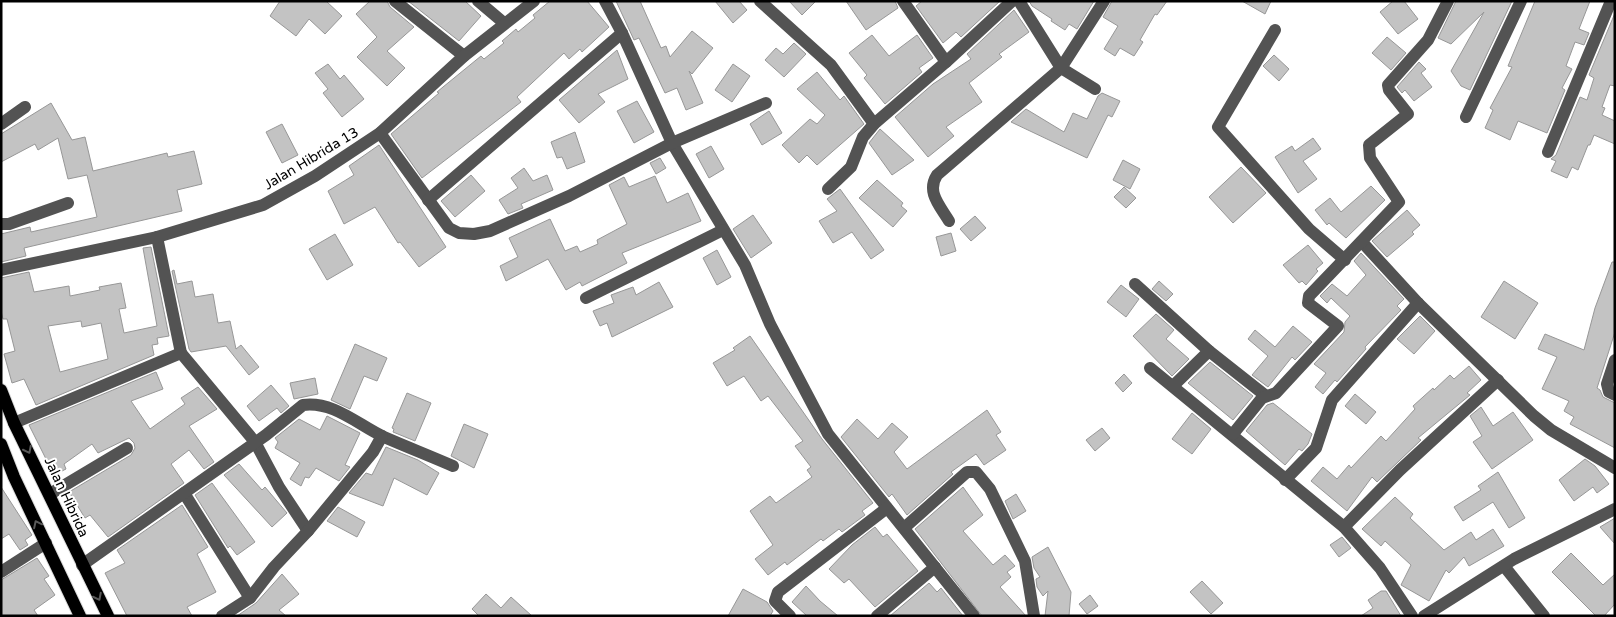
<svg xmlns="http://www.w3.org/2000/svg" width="1616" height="617" font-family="'Varela Round',sans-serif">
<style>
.building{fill:#c3c3c3;stroke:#979797;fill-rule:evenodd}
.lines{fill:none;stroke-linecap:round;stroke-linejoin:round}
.major-casing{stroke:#dbdbdb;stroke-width:14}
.minor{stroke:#535353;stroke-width:12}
.major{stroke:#000;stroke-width:12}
.oneway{stroke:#595959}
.labels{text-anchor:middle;stroke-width:4;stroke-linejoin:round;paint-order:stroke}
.street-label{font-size:14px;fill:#000;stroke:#fff}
</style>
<rect width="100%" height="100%" fill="#fff"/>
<g class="building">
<polygon points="280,1 326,1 342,16 325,34 309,19 296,36 270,16"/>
<polygon points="370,1 387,1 390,7 414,27 387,51 405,68 387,86 357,57 377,37 356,14"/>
<polygon points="408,1 465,1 481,16 459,41"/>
<polygon points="550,1 587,1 609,27 582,52 580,49 569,59 564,53 517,97 521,102 422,178 391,134 439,93 437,92 443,87 481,56 484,59 504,43 502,41 516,29 518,32 535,18 533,15"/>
<polygon points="616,1 640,1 661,48 666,46 670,57 692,31 713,48 692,74 689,71 703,103 686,110 677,88 665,93 639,38 634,40"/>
<polygon points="715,1 739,1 747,10 733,23"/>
<polygon points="789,1 816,1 802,15"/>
<polygon points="846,1 895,1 898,8 866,30"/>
<polygon points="922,1 1000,1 961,37 956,32 943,43 916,6"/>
<polygon points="1029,1 1094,1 1077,29 1069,24 1065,30 1051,21 1052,19 1032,6"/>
<polygon points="1112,1 1167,1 1157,15 1155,14 1140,40 1143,42 1134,56 1120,48 1115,56 1104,49 1118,26 1103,17"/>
<polygon points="1242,1 1271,1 1265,14"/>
<polygon points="1393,1 1404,1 1418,19 1398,34 1380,12"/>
<polygon points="1456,1 1512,1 1470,90 1461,86 1451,71 1484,12 1451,44 1438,38"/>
<polygon points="1535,1 1590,1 1579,29 1589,33 1584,45 1575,42 1566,66 1572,69 1562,88 1565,90 1547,133 1518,121 1510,140 1485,128 1493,110 1490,108 1512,67 1508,66"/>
<polygon points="1014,10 1029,32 999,54 1002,57 969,83 982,102 946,127 954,136 928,157 895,117 933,84 971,59 967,54"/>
<polygon points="1615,13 1615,86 1610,85 1602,107 1605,108 1602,115 1615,121 1615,144 1594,135 1590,145 1588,145 1578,170 1572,167 1567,178 1551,171 1556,161 1551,159 1556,155 1580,97 1587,100 1594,78 1589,75"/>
<polygon points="872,35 889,56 917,35 933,58 919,68 922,72 885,104 864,78 867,75 849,53"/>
<polygon points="1387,37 1406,53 1391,70 1372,53"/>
<polygon points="794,43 806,54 784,77 765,60 776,48 783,54"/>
<polygon points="617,50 628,79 598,94 605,102 579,123 559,100"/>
<polygon points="1274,55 1289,69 1279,81 1263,66"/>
<polygon points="1419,62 1426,69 1421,73 1432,87 1414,101 1405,90 1402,93 1397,87"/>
<polygon points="328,64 340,79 344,75 364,99 342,117 323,93 328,89 315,73"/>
<polygon points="733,64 750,76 732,102 715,90"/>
<polygon points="817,72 840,100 844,96 864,124 817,165 807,155 799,163 782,145 810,119 817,124 825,115 797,89"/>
<polygon points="1102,93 1120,101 1112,117 1108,115 1087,158 1011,122 1026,109 1064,132 1073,113 1087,119 1098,96"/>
<polygon points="637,101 654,132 634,143 617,111"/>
<polygon points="51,103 72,140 85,137 93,171 167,153 168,157 194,151 202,184 177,190 182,211 24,248 26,256 1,262 1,234 30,227 31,232 97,217 87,175 68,179 58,138 38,150 35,144 1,162 1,134"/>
<polygon points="769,111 782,133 762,145 750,124"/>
<polygon points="282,124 298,155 282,163 266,132"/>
<polygon points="880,129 914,160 892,175 869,143"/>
<polygon points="575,132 585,162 567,169 562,157 557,158 551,142"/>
<polygon points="1313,138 1321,149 1303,161 1317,179 1298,193 1275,157 1292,146 1295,151"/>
<polygon points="379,145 446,247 419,267 400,242 398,243 375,207 344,224 328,191 354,175 349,166"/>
<polygon points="711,146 724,169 709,178 696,154"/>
<polygon points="660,158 666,168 656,174 650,163"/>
<polygon points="1123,160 1140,169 1130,189 1113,180"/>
<polygon points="1241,167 1266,193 1233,223 1209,197"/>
<polygon points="524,168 533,181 547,175 553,190 521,204 523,208 508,214 499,200 518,188 511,178"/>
<polygon points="471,175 485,191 455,217 441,201"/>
<polygon points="655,176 667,203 688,193 701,221 622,253 627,263 582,286 580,282 566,290 548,259 506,281 500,266 518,257 509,238 550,219 565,251 577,246 580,252 598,244 597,240 627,224 609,185 624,177 629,187"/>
<polygon points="877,180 903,203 901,206 907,211 893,227 859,198"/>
<polygon points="1371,186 1385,200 1346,238 1329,223 1327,225 1315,210 1330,198 1341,212"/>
<polygon points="1124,187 1136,198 1126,208 1114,197"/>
<polygon points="840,189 884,250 871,259 852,232 833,243 819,221 837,211 827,199"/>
<polygon points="1407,210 1420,225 1412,232 1414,234 1387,257 1372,241"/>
<polygon points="753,215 772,243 751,258 733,229"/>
<polygon points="975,216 986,228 971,241 960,229"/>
<polygon points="951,233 956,251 941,256 936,237"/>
<polygon points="335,234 353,265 327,280 309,249"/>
<polygon points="1308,245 1323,263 1316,269 1318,271 1306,285 1302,281 1299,283 1283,265"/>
<path d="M 151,247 L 169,336 L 157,338 L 158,344 L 152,345 L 154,355 L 36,405 L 24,379 L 12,383 L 4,354 L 15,351 L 7,319 L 3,319 L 1,311 L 1,278 L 29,272 L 34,292 L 69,286 L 70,296 L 100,290 L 99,287 L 121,283 L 126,308 L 119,309 L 124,333 L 157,326 L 143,248 ZM 81,321 L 82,327 L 101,323 L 108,359 L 60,372 L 48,326 Z"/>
<polygon points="717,250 731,277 717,285 703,258"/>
<polygon points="1361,253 1404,299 1397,306 1401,310 1365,347 1366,349 1337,382 1335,380 1323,394 1315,387 1326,373 1314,364 1344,332 1345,322 1350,316 1331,298 1327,303 1320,296 1332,284 1347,296 1366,275 1354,261"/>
<polygon points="1612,262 1615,262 1615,332 1597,388 1600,390 1603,397 1615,403 1615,448 1570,424 1574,417 1564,411 1569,401 1542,389 1557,357 1538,349 1545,334 1584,350 1595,308"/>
<polygon points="174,270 177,284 192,281 195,297 213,294 218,323 230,321 236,349 241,345 259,367 249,375 226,346 191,352 189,349 172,271"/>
<polygon points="1159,281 1173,294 1166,301 1152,289"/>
<polygon points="1504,281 1538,303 1515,339 1481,317"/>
<polygon points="659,282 673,307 612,337 607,323 600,326 593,311 614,303 611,295 633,287 636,295"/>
<polygon points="1121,285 1139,299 1126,317 1107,302"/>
<polygon points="1156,314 1174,330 1166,339 1189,359 1172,376 1133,336"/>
<polygon points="1420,316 1435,331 1414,354 1397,339"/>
<polygon points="1293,326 1312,342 1295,360 1292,357 1268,387 1252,375 1268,356 1248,339 1255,330 1275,347"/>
<polygon points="750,336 822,439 873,503 862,511 865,515 842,532 839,529 823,541 821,539 787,565 785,562 768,575 755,559 773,545 750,511 770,496 776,503 812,477 807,470 811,467 795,446 803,441 768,396 761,401 744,376 727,386 713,363 735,350 733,348"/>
<polygon points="355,344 387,358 377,381 364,376 350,409 331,400"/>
<polygon points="1210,362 1253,396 1233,420 1188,383"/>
<polygon points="1469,366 1481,380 1467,393 1470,395 1418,438 1421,440 1377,482 1372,477 1347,511 1311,481 1323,467 1337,479 1349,465 1351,468 1381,436 1386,441 1415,409 1413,406 1433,388 1434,390 1450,375 1454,379"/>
<polygon points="156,372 163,389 131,401 150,429 185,404 181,398 198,387 217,409 189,426 214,462 204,469 189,450 171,464 184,483 108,537 90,515 85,518 69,492 131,455 135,448 134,443 129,438 98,453 92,444 64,464 66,469 54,475 29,425"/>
<polygon points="1124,374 1132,383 1123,392 1115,383"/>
<polygon points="315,378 318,394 294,399 290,383"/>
<polygon points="271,385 289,406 281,413 277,408 259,421 247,406"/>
<polygon points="407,393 431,403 415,441 393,432 394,429 392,428"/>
<polygon points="1355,394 1376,412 1366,424 1345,406"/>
<polygon points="1273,403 1312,434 1308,444 1302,451 1299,449 1285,465 1246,431 1267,405"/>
<polygon points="1481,407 1493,426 1513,412 1533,440 1492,469 1473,442 1482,436 1470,416"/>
<polygon points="987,410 1001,432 996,435 1006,450 984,465 976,454 951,472 953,474 907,515 892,494 889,497 841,437 857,419 878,439 892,423 908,437 894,452 907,469"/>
<polygon points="1192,413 1211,429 1192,454 1172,439"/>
<polygon points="327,416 360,433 345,465 350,467 339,481 316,468 309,478 305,477 301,486 290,479 300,463 275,448 278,442 275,438 299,419 320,430"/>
<polygon points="464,424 488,434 474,468 451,456"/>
<polygon points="1102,428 1110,438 1095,451 1086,440"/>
<polygon points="386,447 418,460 439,473 427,495 394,478 383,506 349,493 366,473 372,475"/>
<polygon points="1585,459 1595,466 1609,484 1597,493 1593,487 1574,501 1559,480"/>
<polygon points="239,464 262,490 265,487 287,513 272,527 224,475"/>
<polygon points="1498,472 1525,518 1509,528 1493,502 1463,521 1454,507 1481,490 1478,486"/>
<polygon points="212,483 255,542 237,555 230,546 228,548 195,495"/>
<polygon points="1,487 32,535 25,540 28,545 20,550 9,534 1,539"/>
<polygon points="963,487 983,515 963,531 993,565 1005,555 1015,566 1007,572 1011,577 1000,587 1026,616 982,616 915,529"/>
<polygon points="1016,494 1026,511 1013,519 1005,501"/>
<polygon points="1395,497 1413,514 1410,518 1444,550 1471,532 1476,540 1493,529 1504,546 1469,566 1464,557 1449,573 1446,570 1429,601 1401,585 1411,565 1385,541 1381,546 1362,529"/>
<polygon points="182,505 208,547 197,554 216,592 187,607 192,616 127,616 105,573 125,563 117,550"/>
<polygon points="338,507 365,522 357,537 327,521"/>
<polygon points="1615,518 1615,544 1600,527"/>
<polygon points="875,527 883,537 887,534 918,571 875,607 849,579 844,583 829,569 852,545"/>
<polygon points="1342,537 1351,548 1339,557 1330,545"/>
<polygon points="1048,547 1071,592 1069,616 1045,616 1048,591 1043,596 1037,587 1036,579 1040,577 1034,568 1032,557"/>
<polygon points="1571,553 1603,585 1615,574 1615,604 1604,616 1596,616 1552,572"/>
<polygon points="37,558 49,576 44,579 55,595 34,610 38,616 1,616 1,580"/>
<polygon points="282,574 299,594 279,610 286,616 237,616 256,603"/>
<polygon points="1202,581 1223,603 1211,614 1190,592"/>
<polygon points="929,583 937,592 941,588 963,616 890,616"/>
<polygon points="806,586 820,601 838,616 807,616 792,602"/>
<polygon points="743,589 767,602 773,611 770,616 728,616"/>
<polygon points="1381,591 1386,591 1401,616 1361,616 1373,608 1368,600"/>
<polygon points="486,594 501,608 511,597 532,616 479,616 472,609"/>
<polygon points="1090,595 1098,606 1087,614 1079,604"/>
</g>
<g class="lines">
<g class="major-casing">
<g id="major">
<polyline points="1,390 14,423 108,616"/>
<polyline points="1,444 14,477 80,616"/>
</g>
</g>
<g class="minor">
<polyline points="395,1 464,56"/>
<polyline points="478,1 504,23"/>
<polyline points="605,1 622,33 672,143 745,265 770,324 828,434 974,616"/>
<polyline points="760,1 831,65 874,124"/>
<polyline points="903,1 946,62"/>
<polyline points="1019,1 1061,68 1095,89"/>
<polyline points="1275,30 1218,127 1309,229 1345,260"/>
<polyline points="1466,117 1521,1"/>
<polyline points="1,124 25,107"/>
<polyline points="380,133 449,228 459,233 474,234 490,231 569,196 672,143 766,103"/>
<polyline points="1548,152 1611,1"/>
<polyline points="828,189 851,167 863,137 874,124 946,62 1012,1"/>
<polyline points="428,200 622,33"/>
<path d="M 949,221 C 940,206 926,192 937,175 L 1061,68 L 1104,1"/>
<polyline points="1,224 9,224 68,203"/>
<polyline points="157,237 181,353"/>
<polyline points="1362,242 1418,303 1534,416 1551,430 1615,468"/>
<polyline points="1,270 157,237 263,205 315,176 380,133 464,56 534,1"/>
<polyline points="1135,284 1209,351 1266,396"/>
<polyline points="586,298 723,230"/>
<polyline points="1615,360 1607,384 1609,392 1615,395"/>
<polyline points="1150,368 1344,527 1380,568 1412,616"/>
<polyline points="1173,386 1209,351"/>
<polyline points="14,423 181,353 255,442 279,487 308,531"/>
<polyline points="1233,434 1262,398 1276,393 1338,326 1308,303 1309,296 1399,202 1370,158 1369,145 1408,114 1389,90 1388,85 1428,40 1448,1"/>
<polyline points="1285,480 1316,448 1332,400 1418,303"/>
<polyline points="184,493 250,598"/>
<polyline points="50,494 127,448"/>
<polyline points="1344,527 1400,470 1498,380"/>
<polyline points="904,528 967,472 976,472 990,489 1025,561 1034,616"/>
<path d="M 82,565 L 266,435 L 303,405 C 334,401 358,425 384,437 C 407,447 430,456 453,466"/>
<polyline points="1504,566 1544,616"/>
<polyline points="1,572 46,543"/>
<polyline points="222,616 250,598 274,567 308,531 373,452 382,436"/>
<polyline points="790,616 775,601 778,592 887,508"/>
<polyline points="877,616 935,567"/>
<polyline points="1424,616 1514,559 1615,509"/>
</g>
<use href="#major" class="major"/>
</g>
<defs><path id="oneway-chevron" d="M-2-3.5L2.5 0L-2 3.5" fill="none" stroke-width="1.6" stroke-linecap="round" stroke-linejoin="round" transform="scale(1.25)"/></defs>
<g class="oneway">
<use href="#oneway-chevron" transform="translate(28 450) rotate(63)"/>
<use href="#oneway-chevron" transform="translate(37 524) rotate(-116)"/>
<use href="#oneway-chevron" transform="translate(98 597) rotate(63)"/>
</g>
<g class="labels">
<g class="street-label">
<text transform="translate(311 158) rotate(-31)" y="5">Jalan Hibrida 13</text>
<text transform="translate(67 497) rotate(65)" y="5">Jalan Hibrida</text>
</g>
</g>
<rect width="1616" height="617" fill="none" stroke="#000000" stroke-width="5"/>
</svg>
